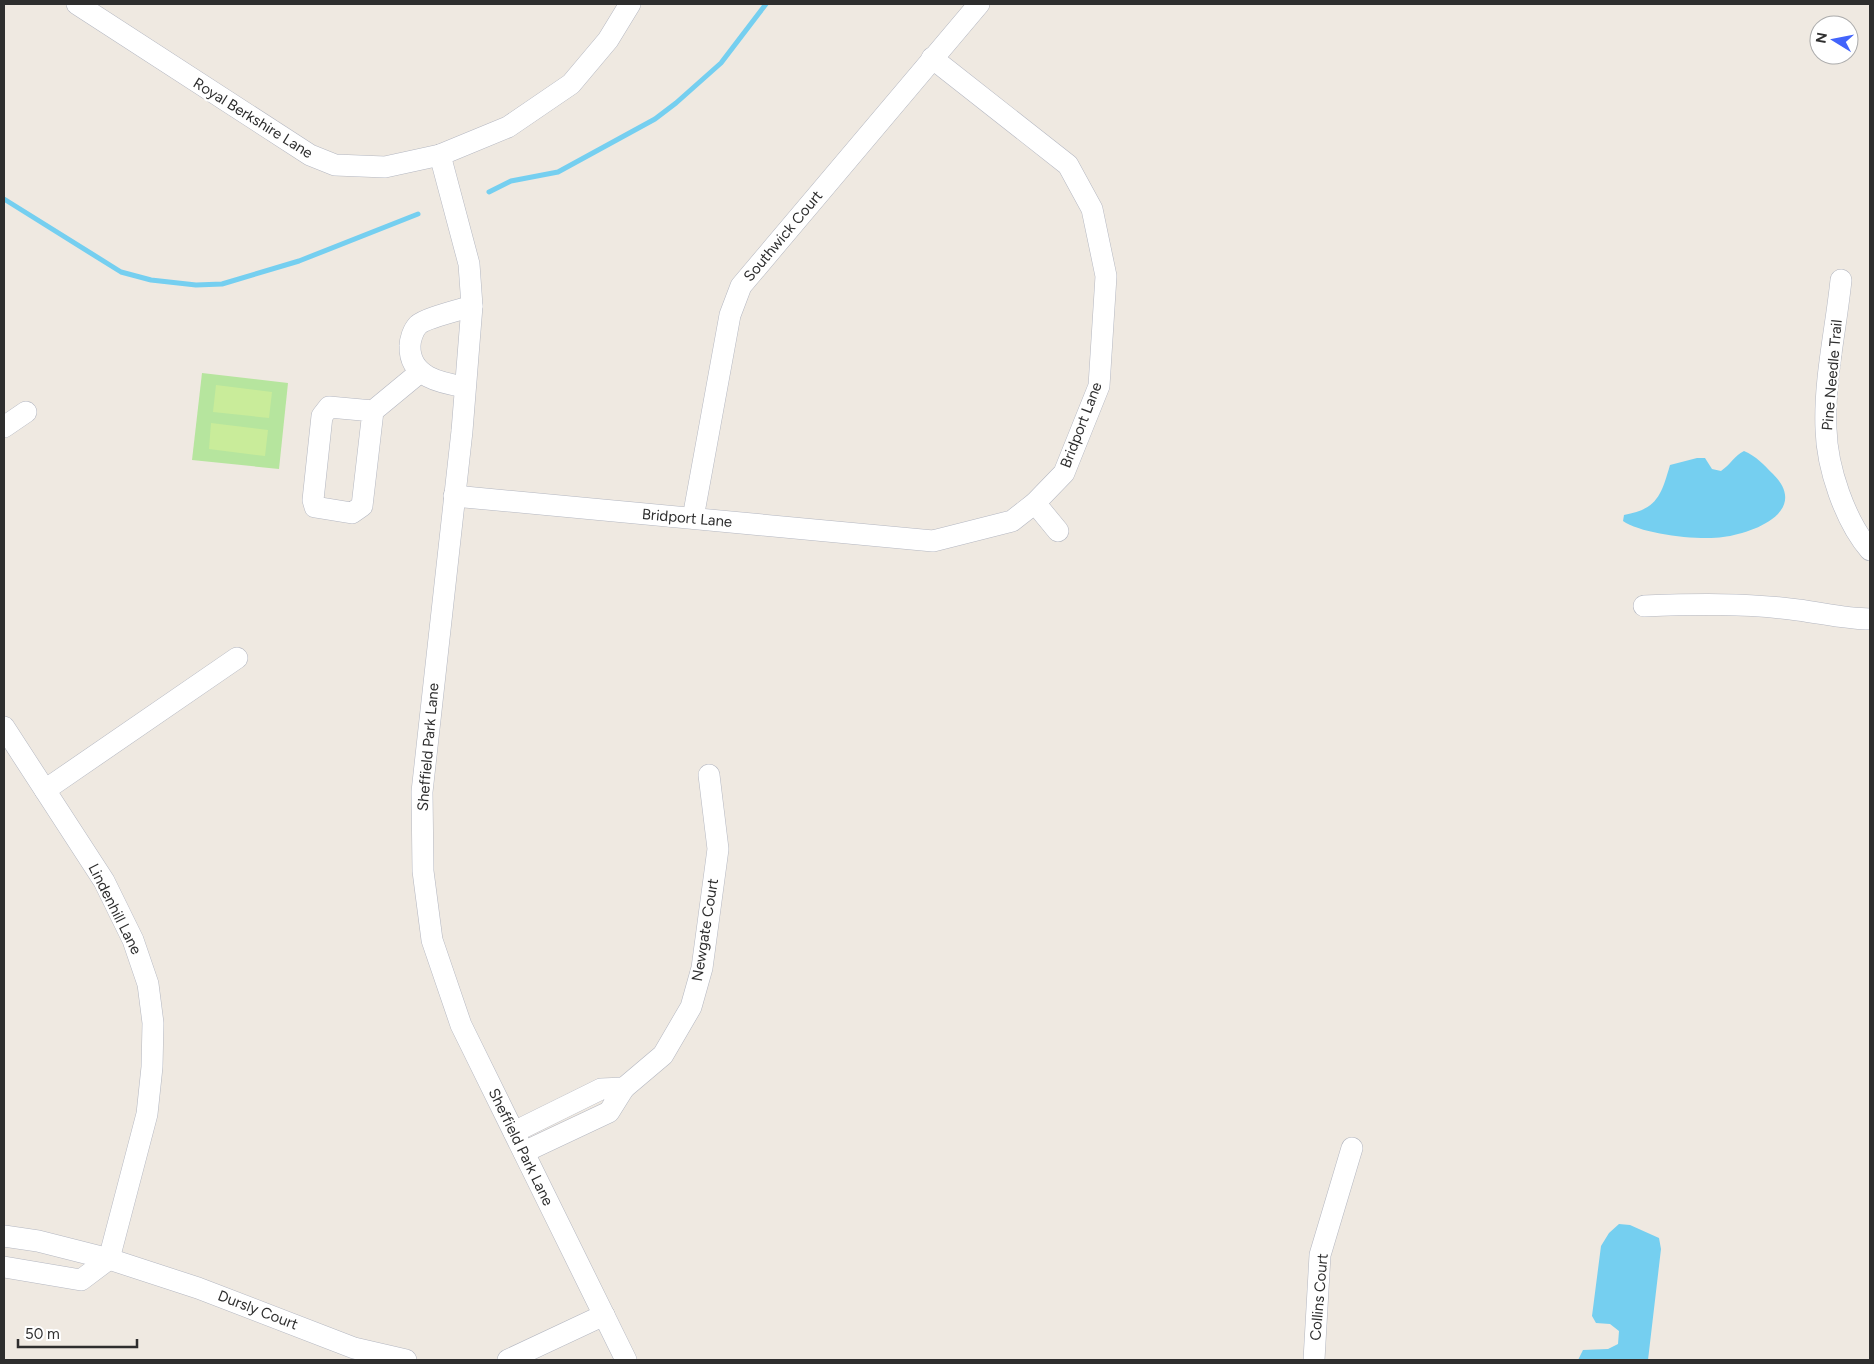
<svg xmlns="http://www.w3.org/2000/svg" width="1874" height="1364" font-family="Figtree,sans-serif">
<style>
.green{fill:#b6e59e}
.pitch{fill:#c9ec9a}
.water{fill:#75cff0}
.lines{fill:none;stroke-linecap:round;stroke-linejoin:round}
.stream{stroke:#75cff0;stroke-width:5}
.minor-casing{stroke:#b4b7c1;stroke-width:22}
.minor{stroke:#fff;stroke-width:21}
.labels{text-anchor:middle;stroke-width:4.5;stroke-linejoin:round;paint-order:stroke}
.street-label{font-size:15px;fill:#2e2e2e;stroke:#fff}
</style>
<rect width="100%" height="100%" fill="#efe9e1"/>
<polygon class="green" points="202,373 288,383 279,469 192,460"/>
<g class="pitch">
<polygon points="216,385 272,392 269,418 213,412"/>
<polygon points="211,423 268,430 265,456 209,449"/>
</g>
<g class="water">
<path d="M 1744,451 C 1756,456 1764,465 1773,474 C 1810,511 1754,533 1723,537 C 1700,541 1641,534 1623,521 L 1624,515 C 1657,509 1661,496 1670,465 L 1697,458 L 1705,458 L 1712,469 L 1721,471 C 1731,464 1734,456 1744,451 Z"/>
<polygon points="1619,1224 1630,1225 1659,1238 1661,1249 1648,1360 1578,1360 1583,1350 1608,1349 1618,1344 1619,1331 1610,1324 1596,1323 1592,1316 1601,1246 1609,1233"/>
</g>
<g class="lines">
<g class="stream">
<polyline points="489,192 511,181 558,172 655,119 676,103 721,63 766,4"/>
<polyline points="4,199 121,272 151,280 196,285 222,284 299,261 418,214"/>
</g>
<g class="minor-casing">
<g id="minor">
<polyline points="77,4 310,155 335,165 385,167 440,155 508,127 571,84 608,40 630,4"/>
<polyline points="440,155 469,264 472,306 462,431 422,792 423,871 432,940 461,1025 626,1360"/>
<path d="M 1841,280 C 1836,329 1824,380 1826,429 C 1827,468 1845,521 1870,550"/>
<path d="M 465,387 C 441,383 409,377 410,346 C 410,340 413,330 418,325 C 425,318 460,310 472,306"/>
<polyline points="373,411 329,407 322,416 313,500 315,507 352,513 362,506 373,411 419,373"/>
<polyline points="4,427 26,412"/>
<polyline points="454,496 933,541 1012,521 1035,503 1064,473 1099,386 1106,276 1092,209 1068,165 932,58"/>
<polyline points="1035,503 1058,531"/>
<polyline points="693,518 730,315 741,286 979,4"/>
<path d="M 1644,606 C 1695,604 1747,603 1798,610 C 1822,613 1846,619 1870,619"/>
<polyline points="4,727 104,881 133,940 148,984 153,1023 152,1067 147,1114 109,1259"/>
<polyline points="45,790 237,658"/>
<polyline points="624,1088 663,1055 691,1007 702,968 718,849 709,775"/>
<polyline points="514,1132 601,1089 624,1088 609,1112 524,1152"/>
<polyline points="4,1236 38,1241 109,1259 198,1288 354,1348 406,1360"/>
<polyline points="4,1267 81,1280 109,1259"/>
<polyline points="508,1360 604,1315"/>
<polyline points="1314,1360 1320,1255 1352,1148"/>
</g>
</g>
<use href="#minor" class="minor"/>
</g>
<g class="labels">
<g class="street-label">
<text transform="translate(253 118) rotate(32)" y="5">Royal Berkshire Lane</text>
<text transform="translate(783 236) rotate(-50)" y="5">Southwick Court</text>
<text transform="translate(1832 375) rotate(-85)" y="5">Pine Needle Trail</text>
<text transform="translate(1081 425) rotate(-69)" y="5">Bridport Lane</text>
<text transform="translate(687 518) rotate(5)" y="5">Bridport Lane</text>
<text transform="translate(428 747) rotate(-85)" y="5">Sheffield Park Lane</text>
<text transform="translate(115 909) rotate(63)" y="5">Lindenhill Lane</text>
<text transform="translate(705 930) rotate(-81)" y="5">Newgate Court</text>
<text transform="translate(521 1147) rotate(64)" y="5">Sheffield Park Lane</text>
<text transform="translate(1319 1297) rotate(-85)" y="5">Collins Court</text>
<text transform="translate(258 1310) rotate(21)" y="5">Dursly Court</text>
</g>
</g>
<rect width="1874" height="1364" fill="none" stroke="#2e2e2e" stroke-width="10"/>
<g transform="translate(1834 40) rotate(280)"><circle r="24" fill="#ffffff" stroke="#ababab"/>
<path d="M0-4L9 19L0 12L-9 19Z" fill="#4264fb"/>
<text y="-8" font-size="14" font-weight="bold" text-anchor="middle" fill="#2e2e2e">N</text>
</g>
<path d="M18 1339v8h119v-8" fill="none" stroke="#2e2e2e" stroke-width="2.5"/>
<text x="25" y="1339" font-size="15" fill="#2e2e2e" stroke="#ffffff" stroke-width="4" paint-order="stroke">50 m</text>
</svg>
